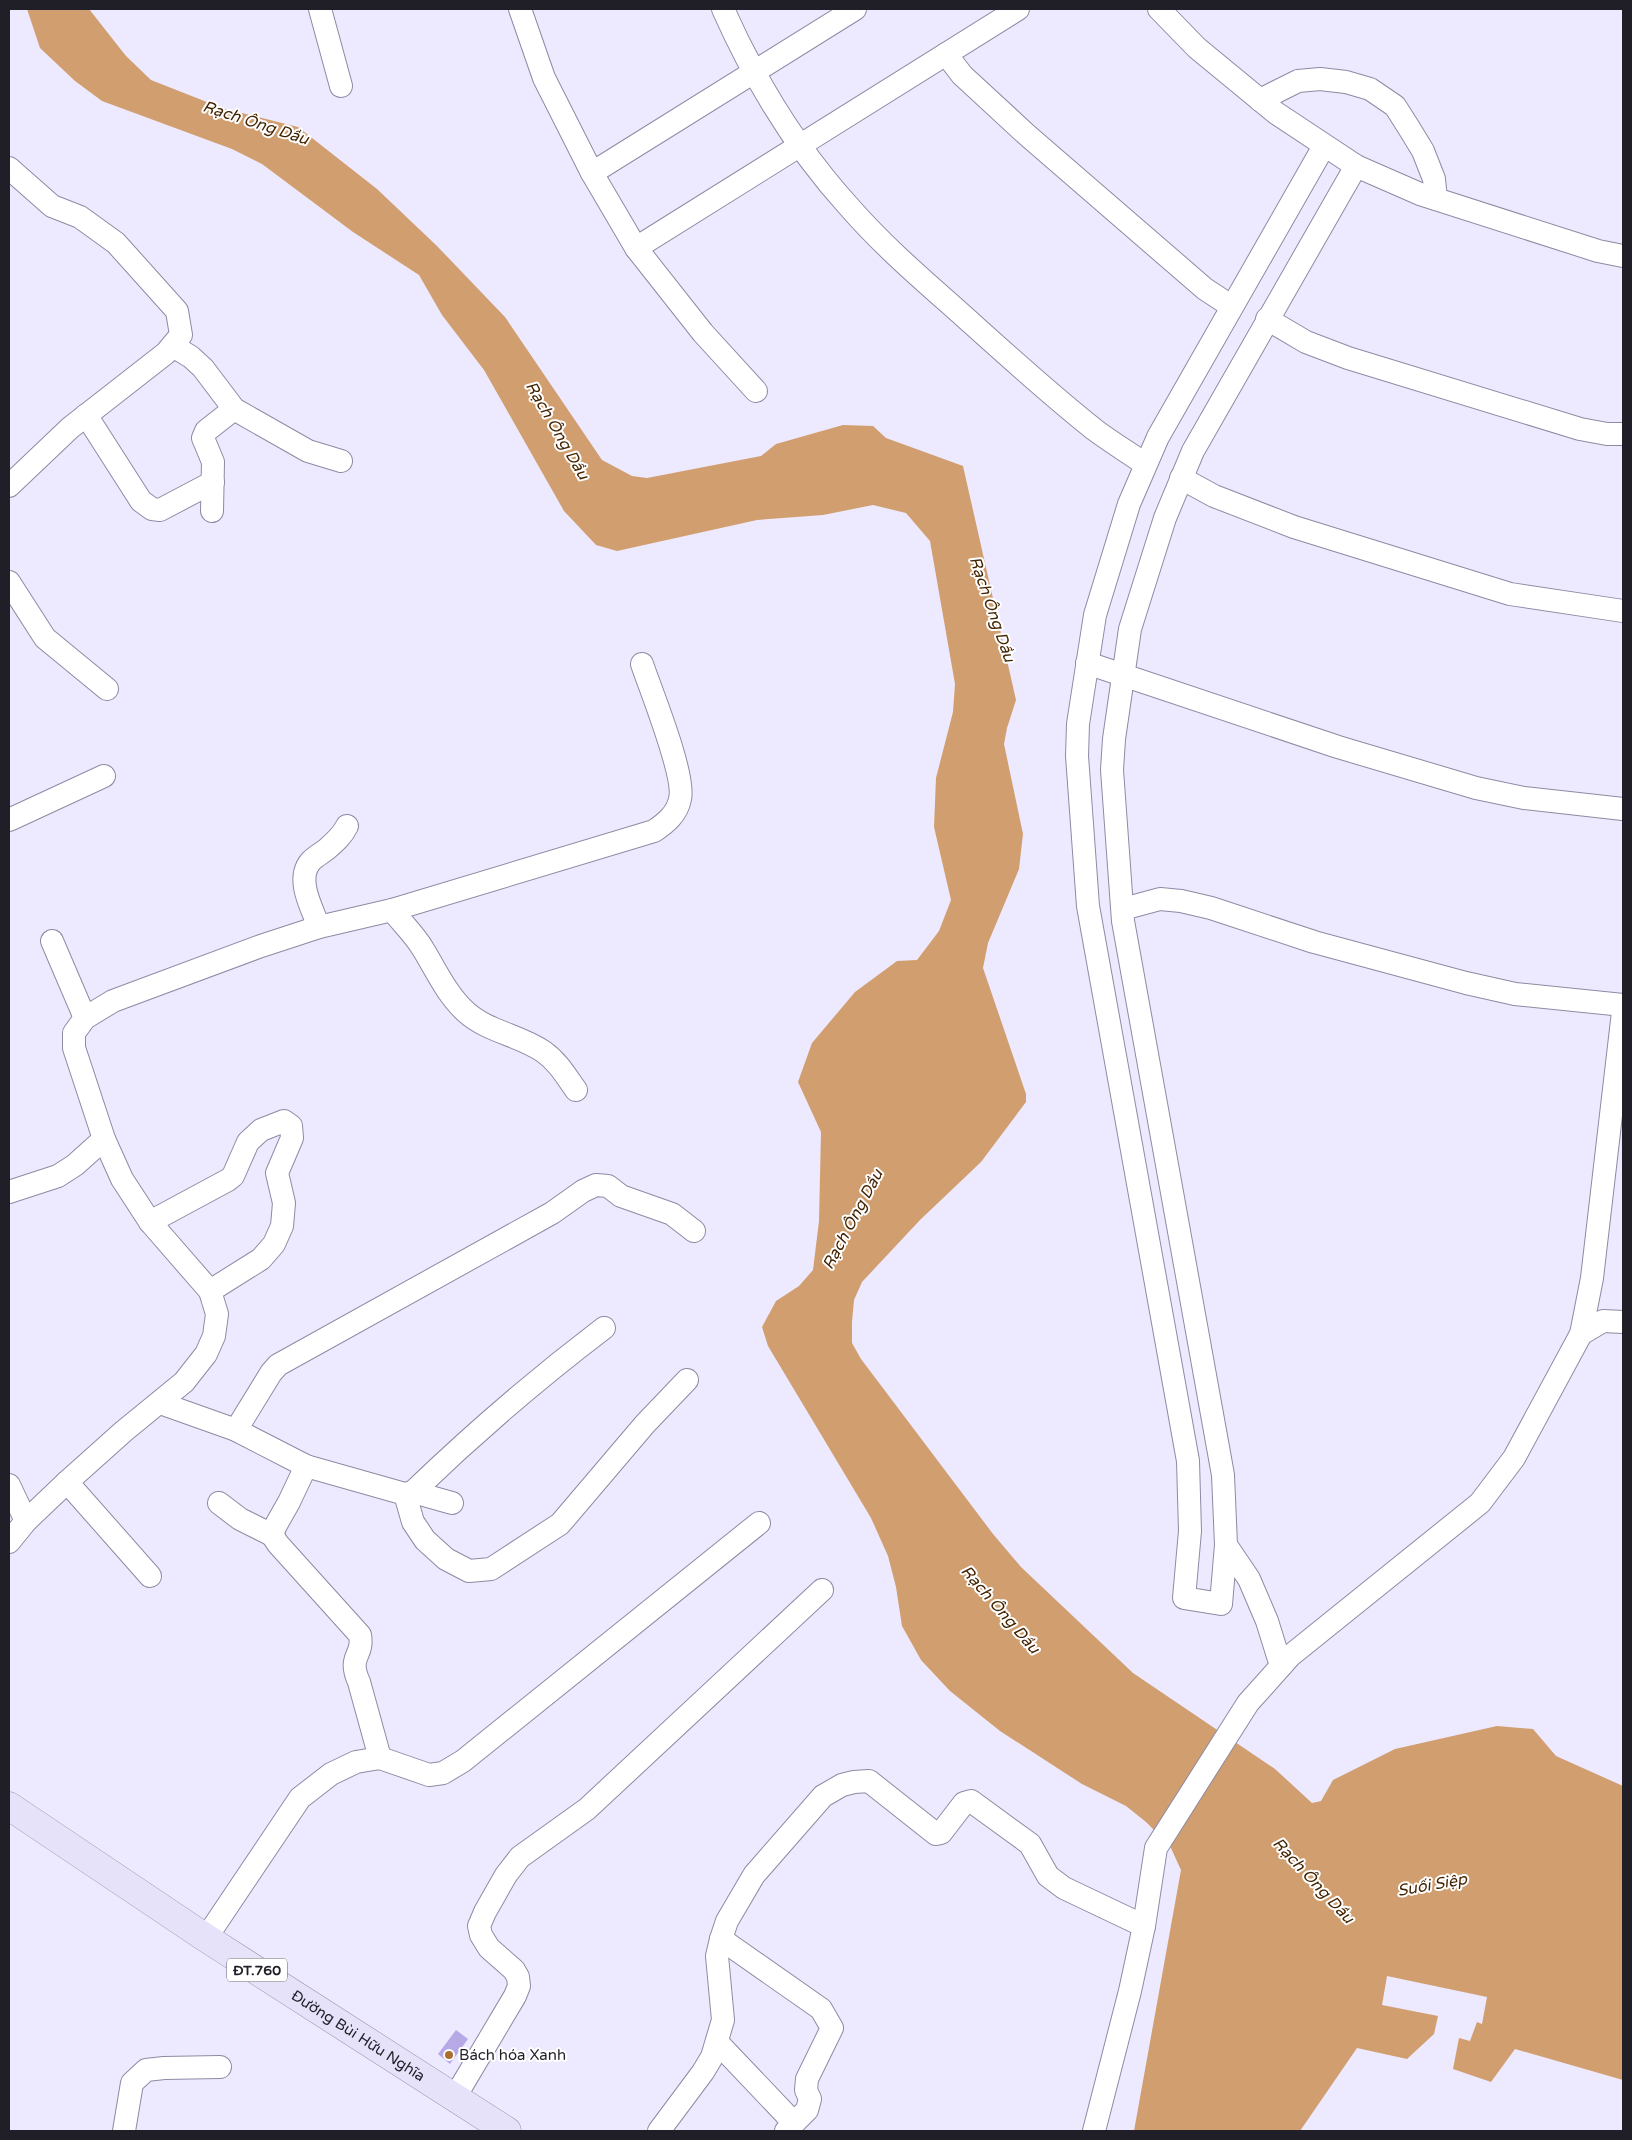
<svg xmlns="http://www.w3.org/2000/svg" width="1632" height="2140" font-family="'Varela Round',sans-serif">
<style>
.water{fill:#d19e6f}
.building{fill:#b6a9e6}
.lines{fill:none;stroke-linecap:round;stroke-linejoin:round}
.minor-casing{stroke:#8f8aa3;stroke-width:24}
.major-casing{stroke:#9691ae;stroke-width:29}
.minor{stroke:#fff;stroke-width:22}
.major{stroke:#e6e2fa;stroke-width:28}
.poi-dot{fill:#aa6e31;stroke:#fff;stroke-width:2}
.labels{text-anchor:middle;stroke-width:4;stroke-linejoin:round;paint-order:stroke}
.shield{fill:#fff;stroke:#636268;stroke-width:1}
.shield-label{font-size:14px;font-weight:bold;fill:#201e27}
.street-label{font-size:15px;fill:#201e27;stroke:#fff}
.poi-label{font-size:15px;fill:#201e27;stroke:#fff;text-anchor:start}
.water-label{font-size:16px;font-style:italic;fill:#442300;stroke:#fff}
</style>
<rect width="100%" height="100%" fill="#ede9ff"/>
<polygon class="water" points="27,9 89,9 126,56 151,80 222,108 298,127 377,189 437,246 505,317 602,460 632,476 647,478 761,456 776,444 843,425 873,426 886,438 963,466 1016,700 1007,728 1004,744 1023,834 1019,869 988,943 983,968 1026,1094 1026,1102 981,1162 920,1220 862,1282 854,1300 852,1322 852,1343 861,1359 993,1534 1021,1567 1133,1673 1275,1769 1312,1803 1321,1801 1333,1780 1395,1749 1497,1726 1533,1729 1556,1756 1623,1786 1623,2080 1515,2049 1491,2082 1453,2069 1459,2038 1470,2041 1477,2022 1482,2024 1487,1997 1387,1976 1382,2005 1438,2016 1434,2034 1407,2059 1357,2048 1300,2131 1134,2131 1181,1870 1170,1846 1146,1822 1126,1806 1082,1784 1000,1731 950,1691 921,1660 902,1626 896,1587 888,1556 871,1518 768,1346 762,1327 776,1301 799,1286 813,1270 819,1221 821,1132 798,1082 812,1043 855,992 897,961 917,960 939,931 951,900 934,827 936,778 953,712 955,684 930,541 906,513 873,505 823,515 757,520 617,551 596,545 564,511 484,370 442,315 419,275 353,232 262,164 232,149 102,101 75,81 40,48"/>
<polygon class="building" points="456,2030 468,2039 450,2064 438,2054"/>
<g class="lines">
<g class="minor-casing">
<g id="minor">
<polyline points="320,9 341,86"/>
<polyline points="520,9 544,78 592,173 636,248 703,333 756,391"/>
<path d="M 723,9 C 755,81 798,151 851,209 C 887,250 929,285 969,321 C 1010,358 1052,396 1095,430 C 1111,442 1129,453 1145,464"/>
<polyline points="1159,9 1197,48 1276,113 1356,166 1420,194 1598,251 1623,256"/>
<polyline points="946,54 962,75 1027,135 1205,289 1231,306"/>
<polyline points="1260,100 1298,81 1320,79 1346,82 1370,89 1395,106 1409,128 1423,151 1434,179 1436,199"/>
<polyline points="1324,146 1158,437 1129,504 1095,615 1078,724 1077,756 1088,906 1188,1461 1190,1531 1184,1598 1221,1604 1226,1545 1223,1475 1123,921 1112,770 1114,739 1130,629 1165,518 1193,451 1356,166"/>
<polyline points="9,168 52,206 80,217 116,243 177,311 181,335 166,353 70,428 9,486"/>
<polyline points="592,173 855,9"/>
<polyline points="636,248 1018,9"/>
<polyline points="1267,319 1306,342 1348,358 1580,429 1607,434 1623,434"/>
<polyline points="173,346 191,357 203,368 234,409 308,451 341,461"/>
<polyline points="86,415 141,501 152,509 160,510 213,482"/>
<polyline points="1181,478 1214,496 1294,527 1510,594 1623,611"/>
<polyline points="212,511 213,462 203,438 206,431 234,409"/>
<polyline points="9,582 45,638 107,689"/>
<polyline points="1087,663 1338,747 1476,788 1524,798 1623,809"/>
<polyline points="9,820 104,776"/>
<polyline points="1123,909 1160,899 1181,901 1211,908 1314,942 1466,983 1515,994 1623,1005"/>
<path d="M 392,910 C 402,923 415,935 423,949 C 436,970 447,995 466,1012 C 488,1032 520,1035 544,1052 C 558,1062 566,1076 576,1090"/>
<path d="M 319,927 C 312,908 295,879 311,861 C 316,856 322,853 327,849 C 335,842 342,836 347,826"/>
<polyline points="52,941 85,1018"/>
<polyline points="9,1192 58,1176 75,1165 104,1139"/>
<polyline points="150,1222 228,1180 233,1176 248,1142 261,1130 284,1121 291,1126 292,1138 277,1173 284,1203 282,1226 274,1244 261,1259 210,1291"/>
<polyline points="1581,1334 1592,1278 1623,1012"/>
<polyline points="160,1403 236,1430 306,1466 405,1494 413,1492 452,1503"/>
<polyline points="236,1430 271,1373 278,1365 552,1213 583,1191 596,1185 608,1186 621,1196 672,1214 694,1231"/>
<path d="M 306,1466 L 289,1502 L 276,1525 L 272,1535 L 278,1544 L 360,1635 C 364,1657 347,1655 359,1682 L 380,1758"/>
<polyline points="67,1482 150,1576"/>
<polyline points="9,1485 26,1521"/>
<path d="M 413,1492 C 473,1434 537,1379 604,1328"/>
<polyline points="405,1494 413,1522 425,1540 446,1559 469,1571 491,1569 560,1524 645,1424 687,1380"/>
<polyline points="219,1503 240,1519 272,1535"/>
<path d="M 9,1542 L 26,1521 L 67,1482 L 124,1431 L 184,1382 L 206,1354 L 214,1336 L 217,1314 L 210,1291 L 150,1222 L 122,1179 L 104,1139 L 78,1060 L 74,1048 L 74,1033 L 85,1018 L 113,1001 L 261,946 L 319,927 L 392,910 L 654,831 C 666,823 677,814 680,799 C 686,776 651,691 642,664"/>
<polyline points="1226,1545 1249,1579 1267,1621 1281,1666"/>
<polyline points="206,1938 300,1798 331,1774 356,1762 380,1758 429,1775 443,1773 463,1761 759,1523"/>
<polyline points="721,1939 821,2009 832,2028 807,2079 806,2090 810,2099 807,2110 786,2131"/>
<polyline points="717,2042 794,2123"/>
<polyline points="455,2097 515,1996 519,1986 518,1977 514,1970 489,1948 481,1935 479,1926 485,1912 506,1875 520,1857 587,1809 822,1590"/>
<polyline points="124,2131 132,2083 146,2070 164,2068 220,2067"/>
<polyline points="659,2131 703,2072 712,2057 723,2020 717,1956 721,1939 727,1921 754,1875 823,1796 842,1785 854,1782 869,1781 936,1834 941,1833 964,1803 971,1801 1030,1844 1048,1876 1064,1888 1144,1926"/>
<polyline points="1094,2131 1130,1991 1144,1926 1156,1848 1248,1703 1290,1656 1480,1503 1514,1458 1581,1334 1603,1321 1623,1322"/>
</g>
</g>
<g class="major-casing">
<g id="major">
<path id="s1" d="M 9,1806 L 206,1938 L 507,2131"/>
</g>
</g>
<use href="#minor" class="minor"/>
<use href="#major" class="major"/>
</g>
<circle class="poi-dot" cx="449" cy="2055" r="5"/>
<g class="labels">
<rect class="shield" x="227" y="1958.5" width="60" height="23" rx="4"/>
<g class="shield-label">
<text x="257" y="1975">ĐT.760</text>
</g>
<g class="street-label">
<text dy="5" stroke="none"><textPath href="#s1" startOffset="418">Đường Bùi Hữu Nghĩa</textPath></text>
</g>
<g class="poi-label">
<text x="459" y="2060">Bách hóa Xanh</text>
</g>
<g class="water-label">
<text transform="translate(256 122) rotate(18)" y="6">Rạch Ông Dầu</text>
<text transform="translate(558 430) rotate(60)" y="6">Rạch Ông Dầu</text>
<text transform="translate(993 609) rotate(71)" y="6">Rạch Ông Dầu</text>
<text transform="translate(852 1219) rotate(-62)" y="6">Rạch Ông Dầu</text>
<text transform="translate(1001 1609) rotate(49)" y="6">Rạch Ông Dầu</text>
<text transform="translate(1314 1880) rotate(47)" y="6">Rạch Ông Dầu</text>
<text transform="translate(1432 1884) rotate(-10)" y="6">Suối Siệp</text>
</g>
</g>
<rect width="1632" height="2140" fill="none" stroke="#201e27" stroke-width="20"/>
</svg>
